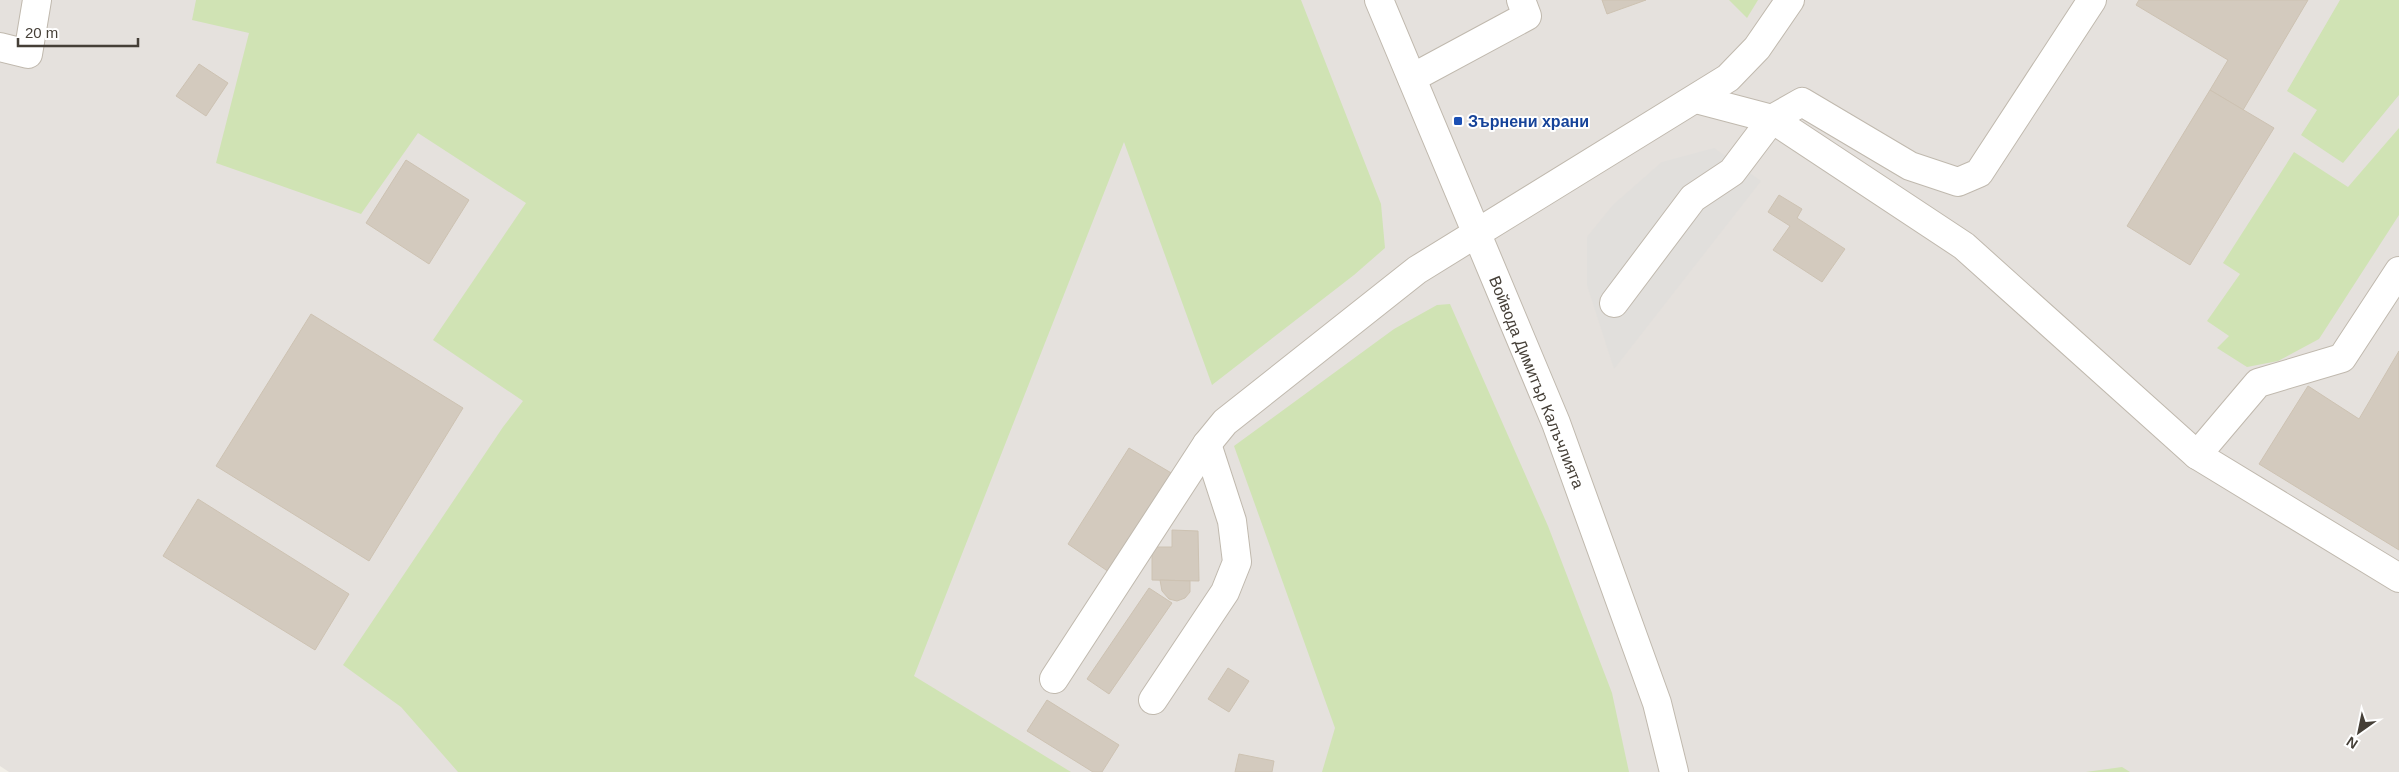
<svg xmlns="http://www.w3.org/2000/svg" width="2399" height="772" font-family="Helvetica,sans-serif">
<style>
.industrial{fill:#e5e1dd}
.green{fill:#d0e3b4}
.parking{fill:#e1dfdc}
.building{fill:#d3cabe;stroke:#cdc2b2}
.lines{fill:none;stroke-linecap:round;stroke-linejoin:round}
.minor-casing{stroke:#c0b9ae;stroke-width:30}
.minor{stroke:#fff;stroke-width:28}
.transit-dot{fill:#1a4fb4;stroke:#fff;stroke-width:2}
.labels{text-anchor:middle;stroke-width:4;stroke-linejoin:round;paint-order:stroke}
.transit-label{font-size:16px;font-weight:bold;fill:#164399;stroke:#fff;text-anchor:start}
.street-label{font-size:16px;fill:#453f37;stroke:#fff}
</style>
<rect width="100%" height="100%" fill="#f2efe8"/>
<polygon class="industrial" points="0,0 2399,0 2399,772 9,772 0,766"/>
<g class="green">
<polygon points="196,0 1301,0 1381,204 1385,248 1354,275 1212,385 1124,142 914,676 1071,772 458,772 401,707 343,665 503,427 523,401 433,340 526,203 418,133 361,214 216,163 249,33 192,20"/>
<polygon points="1729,0 1758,0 1747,18"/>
<polygon points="2340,0 2399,0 2399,95 2343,163 2301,135 2317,110 2287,91"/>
<polygon points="2399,128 2399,215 2319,339 2278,361 2247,367 2217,348 2229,336 2207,321 2240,274 2223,263 2294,152 2348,187"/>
<polygon points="1450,304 1548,526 1612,693 1629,772 1322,772 1335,728 1234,446 1394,329 1437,305"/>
<polygon points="2122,767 2130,772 2086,772"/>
</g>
<polygon class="parking" points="1714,148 1761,181 1614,369 1587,285 1587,237 1613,205 1662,162"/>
<g class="building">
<polygon points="1602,0 1646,0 1607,14"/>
<polygon points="2139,0 2308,0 2243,110 2210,90 2228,60 2136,5"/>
<polygon points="199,64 228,83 206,116 176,96"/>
<polygon points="2210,90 2274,128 2190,265 2127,226"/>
<polygon points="406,160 469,200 429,264 366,223"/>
<polygon points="1779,195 1802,209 1797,218 1845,249 1822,282 1773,250 1790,226 1768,212"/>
<polygon points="311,314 463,408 369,561 216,466"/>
<polygon points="2399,351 2399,550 2259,464 2308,386 2359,419"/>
<polygon points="1129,448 1173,474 1109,572 1068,544"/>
<polygon points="198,499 349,594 315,650 163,556"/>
<polygon points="1172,530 1198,531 1199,581 1152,580 1152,547 1172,547"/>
<polygon points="1160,580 1190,581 1190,592 1185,598 1177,601 1169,599 1162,591"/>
<polygon points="1149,588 1172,603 1109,694 1087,679"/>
<polygon points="1228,668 1249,681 1229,712 1208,699"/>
<polygon points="1047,700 1119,745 1102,772 1093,772 1027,731"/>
<polygon points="1239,754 1274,761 1272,772 1235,772"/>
</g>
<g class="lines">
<g class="minor-casing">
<g id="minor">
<polyline points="1379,0 1556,423 1657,703 1674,772"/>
<polyline points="0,47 28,54 37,0"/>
<polyline points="1412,78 1527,16 1521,0"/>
<polyline points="1696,99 1772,119 1964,246 2197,455 2399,578"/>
<polyline points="1614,303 1693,198 1732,172 1772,119 1802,102 1910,166 1958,182 1979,173 2092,0"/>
<polyline points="2197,455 2258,383 2342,358 2399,271"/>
<polyline points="1054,679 1207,444 1225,422 1417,270 1728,78 1757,48 1790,0"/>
<polyline points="1153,700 1225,592 1237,562 1232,521 1207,444"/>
</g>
</g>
<use href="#minor" class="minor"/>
</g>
<rect class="transit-dot" x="1453" y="116" width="10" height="10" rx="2.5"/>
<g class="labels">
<g class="transit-label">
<text x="1468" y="127">Зърнени храни</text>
</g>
<g class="street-label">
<text transform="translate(1537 382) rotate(68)" y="6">Войвода Димитър Калъчлията</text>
</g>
</g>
<g transform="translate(2359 732) rotate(213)" stroke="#ffffff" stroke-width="4" paint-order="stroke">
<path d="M0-4L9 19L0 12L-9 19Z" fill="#453f37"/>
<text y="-8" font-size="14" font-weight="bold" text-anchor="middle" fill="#453f37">N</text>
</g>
<path d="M18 38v8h120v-8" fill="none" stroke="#453f37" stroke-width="2.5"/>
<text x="25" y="38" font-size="15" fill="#453f37" stroke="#ffffff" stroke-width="4" paint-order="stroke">20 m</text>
</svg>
